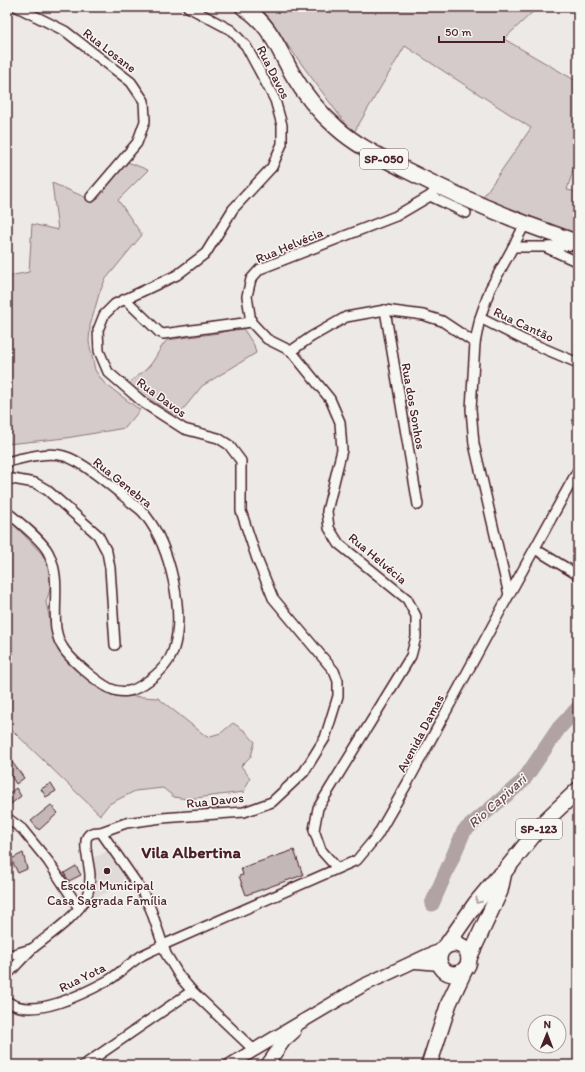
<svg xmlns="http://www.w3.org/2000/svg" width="585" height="1072" font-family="Itim,sans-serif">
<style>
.built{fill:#e0dad8}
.green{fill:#d4cbca;stroke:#8f757a}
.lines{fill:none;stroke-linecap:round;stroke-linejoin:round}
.river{stroke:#b1a2a3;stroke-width:15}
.building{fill:#c4b7b7;stroke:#4a1f2b}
.minor-casing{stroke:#4a1f2b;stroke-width:12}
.tertiary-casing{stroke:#4a1f2b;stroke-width:15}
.primary-casing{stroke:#4a1f2b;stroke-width:18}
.minor{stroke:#f6f6f2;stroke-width:9}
.tertiary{stroke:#f6f6f2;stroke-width:12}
.primary{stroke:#f6f6f2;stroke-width:15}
.oneway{stroke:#a99598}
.poi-dot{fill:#4a1f2b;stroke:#f6f6f2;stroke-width:1.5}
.labels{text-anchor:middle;stroke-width:3;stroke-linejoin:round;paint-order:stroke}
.shield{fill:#f6f6f2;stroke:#7e6067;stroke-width:1}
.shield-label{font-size:12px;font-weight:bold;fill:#4a1f2b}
.street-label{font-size:13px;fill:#4a1f2b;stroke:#f6f6f2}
.poi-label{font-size:13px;fill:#4a1f2b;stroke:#f6f6f2}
.water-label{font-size:14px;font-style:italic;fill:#6e4d55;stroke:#f6f6f2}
.district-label{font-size:17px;font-weight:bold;fill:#4a1f2b;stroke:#f6f6f2}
</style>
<rect width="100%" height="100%" fill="#ece9e6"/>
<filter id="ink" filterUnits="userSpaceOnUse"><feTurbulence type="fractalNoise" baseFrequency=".025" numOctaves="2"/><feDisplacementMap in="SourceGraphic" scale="8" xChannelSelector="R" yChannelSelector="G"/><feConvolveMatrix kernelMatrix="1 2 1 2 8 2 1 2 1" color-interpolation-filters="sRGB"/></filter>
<g filter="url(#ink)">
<polygon class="built" points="109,851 126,883 95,898 93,858"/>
<g class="green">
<polygon points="269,7 538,7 504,39 578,82 578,153 567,190 578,192 578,241 474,210 531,128 405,46 353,134 264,13"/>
<polygon points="125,161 148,170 118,200 142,235 105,280 99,294 90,326 89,342 95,370 104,383 140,410 125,428 66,438 7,444 7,279 14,275 29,272 32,224 58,230 52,183 94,201"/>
<path d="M 242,327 L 254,345 L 256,353 L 202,386 L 177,417 L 128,385 C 134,377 144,373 151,364 C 157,356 160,347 167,340 L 219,333 Z"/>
<polygon points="7,517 42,554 48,566 53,580 46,602 55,644 69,663 93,683 111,695 158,698 207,737 221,733 233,723 245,731 255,742 251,756 241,766 250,778 244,792 187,799 174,797 163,788 135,791 109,804 100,815 15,733 7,728"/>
</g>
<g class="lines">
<polyline class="river" points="432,904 464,831 523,781 559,728 578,708"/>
</g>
<g class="building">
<polygon points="12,762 24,778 16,784 10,774 7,776 7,765"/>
<polygon points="51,783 56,791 46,797 41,789"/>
<polygon points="16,788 21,796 7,807 7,795"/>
<polygon points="51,805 58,813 39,830 31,821"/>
<polygon points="294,850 303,875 246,895 239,876 243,875 241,868"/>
<polygon points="23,853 27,869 18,873 11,859"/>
<polygon points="76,866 81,875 69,881 64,873"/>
</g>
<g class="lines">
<g class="minor-casing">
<g id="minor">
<polyline points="17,7 65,31 131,82 144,101 145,121 137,143 91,197"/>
<polyline points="430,196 466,213"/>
<polyline points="513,247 525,224"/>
<polyline points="547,248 578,262"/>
<polyline points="125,299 159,332 163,334 251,322"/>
<polyline points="385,310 418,505"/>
<polyline points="480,318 524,340 578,363"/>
<polyline points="291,351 311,337 346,317 385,310 423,315 442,321 475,343"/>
<path d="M 7,462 C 23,458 48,451 64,456 C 83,461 116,490 133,504 C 137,507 143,511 146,516 C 170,547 185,611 174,648 C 170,663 157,675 145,683 C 134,691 123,695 109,688 C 97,682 68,658 62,646 C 59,642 57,634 56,629 C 53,602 61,577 48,552 C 41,539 19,522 7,512"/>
<polyline points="7,478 35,483 47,490 98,535 107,552 110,568 115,645"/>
<polyline points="535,549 578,575"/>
<polyline points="509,595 474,444 471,409 475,343 480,318 490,289 513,247 546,247 575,245"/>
<polyline points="7,818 22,829 48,861 79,908"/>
<polyline points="101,832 126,823 162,818 244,812 272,802 304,772 325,738 338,696 338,681 334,671 273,598 257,559 241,511 241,461 229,445 218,438 184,429 145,404 108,372 99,351 98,330 104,315 115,304 177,275 206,253 233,209 272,167 282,144 282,125 275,100 246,46 231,30 188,7"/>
<polyline points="337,868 321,850 314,830 318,808 411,656 416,637 416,616 407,599 339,544 329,528 327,511 342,450 340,422 330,399 291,351 267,339 251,322 247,296 251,279 260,269 396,216 430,196 439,187"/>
<polyline points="7,958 11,955 31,949"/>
<path d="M 7,975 C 16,966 24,956 33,948 C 49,935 78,916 86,897 C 89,892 90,882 90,876 C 90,866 83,845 87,837 C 90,832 96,832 101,832 L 142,891 L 151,910 L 166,954 L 180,977 L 192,991 L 254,1050"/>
<path d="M 7,1001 C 32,1021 85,993 109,980 C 120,973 130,963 141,956 C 148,952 156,949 163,945 L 357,860 L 377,836 L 408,782 L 509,595 L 578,470"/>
<polyline points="84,1065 192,991"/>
</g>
</g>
<g class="tertiary-casing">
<g id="tertiary">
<polyline points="416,962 440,964"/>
<polyline points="230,1065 254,1050 362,986 428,955 442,950"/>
<polyline points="267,1065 284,1041 294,1032"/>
</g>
</g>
<g class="primary-casing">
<g id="primary">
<path d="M 243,7 C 270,23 278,49 293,75 C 304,94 320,113 337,128 C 357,146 381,157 404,169 C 443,189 483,207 524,223 C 542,230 560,236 578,243"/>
<circle cx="454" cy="959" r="15"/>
<polyline points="446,946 476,903 496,879 504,872 543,823 578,790"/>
<polyline points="469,958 500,891 504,872"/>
<polyline points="429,1065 449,1003 465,969"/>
</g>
</g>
<use href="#minor" class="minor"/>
<use href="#tertiary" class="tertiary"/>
<use href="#primary" class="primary"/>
</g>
<defs><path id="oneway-chevron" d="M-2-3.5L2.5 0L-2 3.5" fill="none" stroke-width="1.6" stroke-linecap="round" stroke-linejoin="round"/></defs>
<use class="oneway" href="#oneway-chevron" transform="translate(478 901) rotate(129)"/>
</g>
<circle class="poi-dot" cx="107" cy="871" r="4"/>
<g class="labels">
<g class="shield">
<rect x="360" y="149" width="48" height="20" rx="3"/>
<rect x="516" y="819" width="46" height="20" rx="3"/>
</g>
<g class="shield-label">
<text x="384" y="163">SP-050</text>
<text x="539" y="833">SP-123</text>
</g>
<g class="street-label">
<text transform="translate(110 50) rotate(38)" y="5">Rua Losane</text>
<text transform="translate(274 72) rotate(63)" y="5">Rua Davos</text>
<text transform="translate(289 245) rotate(-23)" y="5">Rua Helvécia</text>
<text transform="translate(524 324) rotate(25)" y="5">Rua Cantão</text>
<text transform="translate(162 397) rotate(36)" y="5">Rua Davos</text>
<text transform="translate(414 406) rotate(80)" y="5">Rua dos Sonhos</text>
<text transform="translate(123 482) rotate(39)" y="5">Rua Genebra</text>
<text transform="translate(378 558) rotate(40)" y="5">Rua Helvécia</text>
<text transform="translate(420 733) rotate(-62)" y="5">Avenida Damas</text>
<text transform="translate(215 800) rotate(-6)" y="5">Rua Davos</text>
<text transform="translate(82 977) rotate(-26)" y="5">Rua Yota</text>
</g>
<g class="poi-label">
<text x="107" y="890">Escola Municipal<tspan x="107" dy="15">Casa Sagrada Família</tspan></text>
</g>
<g class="water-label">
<text transform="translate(497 801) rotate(-42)" y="5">Rio Capivari</text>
</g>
<g class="district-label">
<text x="191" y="858">Vila Albertina</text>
</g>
</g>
<rect width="585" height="1072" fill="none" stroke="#f6f6f2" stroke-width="24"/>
<rect x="12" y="12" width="561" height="1048" fill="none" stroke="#4a1f2b" stroke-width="1.5" filter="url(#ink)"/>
<g transform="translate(547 1034) rotate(1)"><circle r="19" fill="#f6f6f2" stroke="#b1a0a2"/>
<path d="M0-3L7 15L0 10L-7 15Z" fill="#4a1f2b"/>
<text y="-6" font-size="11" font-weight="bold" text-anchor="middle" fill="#4a1f2b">N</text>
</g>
<path d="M439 36v6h65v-6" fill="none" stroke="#4a1f2b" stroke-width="2"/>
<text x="445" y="36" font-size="12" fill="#4a1f2b" stroke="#f6f6f2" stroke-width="3" paint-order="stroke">50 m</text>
</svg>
